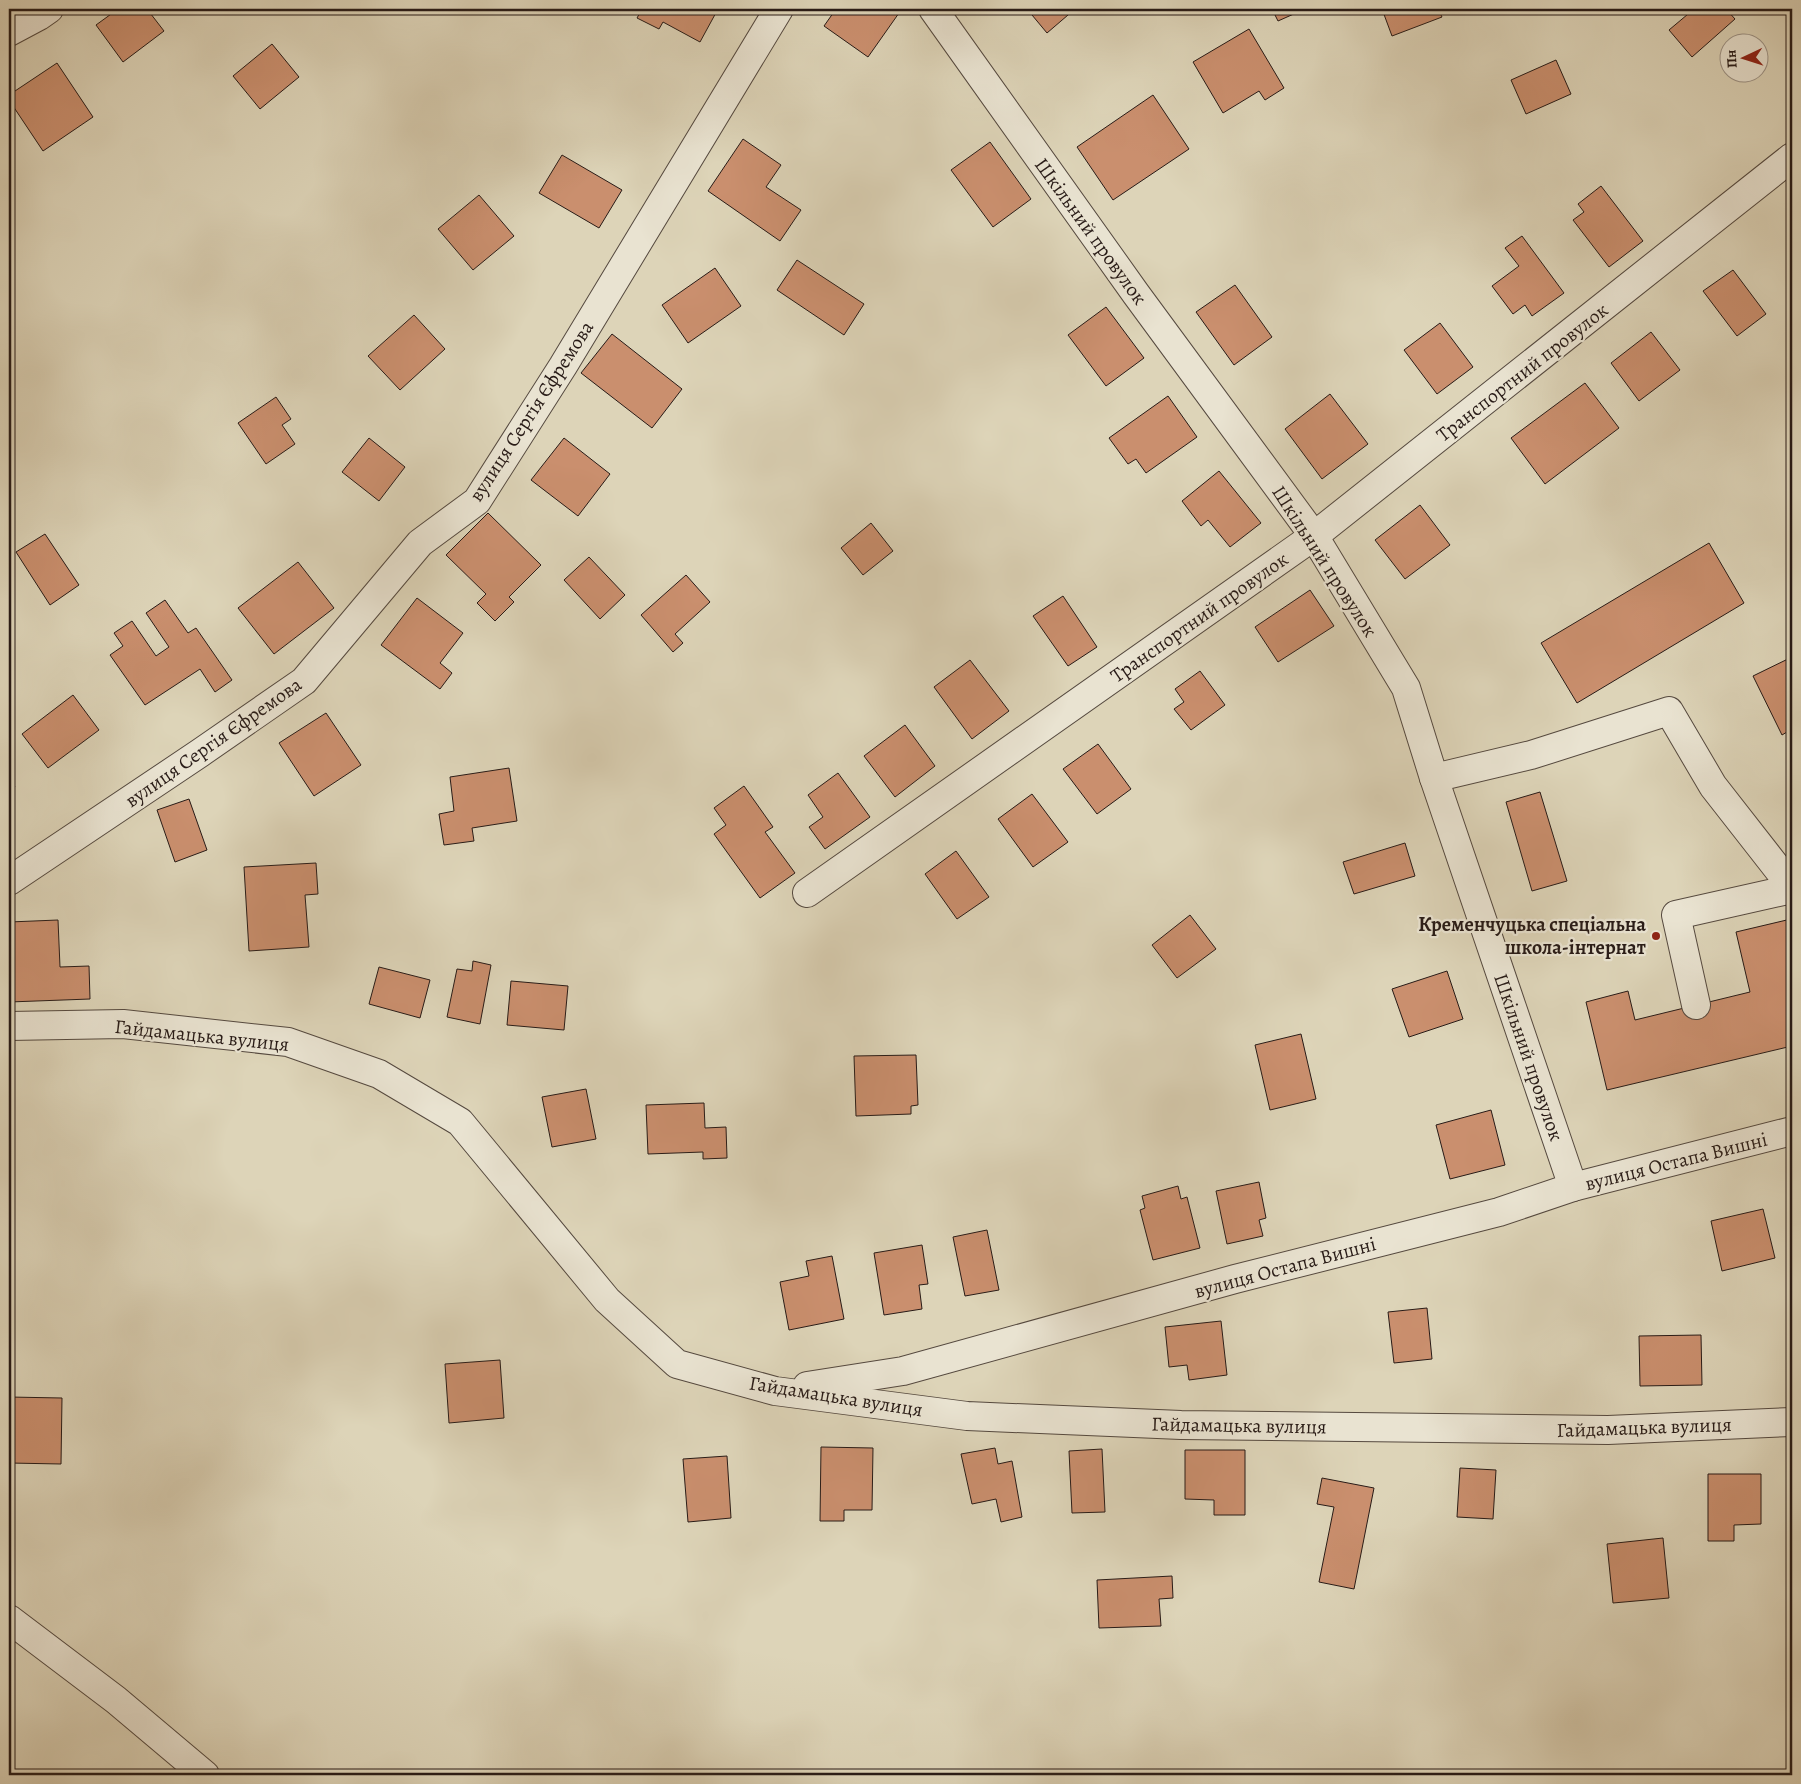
<svg xmlns="http://www.w3.org/2000/svg" width="1801" height="1784" font-family="Alegreya,serif">
<style>
.building{fill:#ca8f6e;stroke:#281b17}
.lines{fill:none;stroke-linecap:round;stroke-linejoin:round}
.minor-casing{stroke:#55493f;stroke-width:30}
.minor{stroke:#e9e3d1;stroke-width:28}
.poi-dot{fill:#8f2418;stroke:#e9e3d1;stroke-width:2}
.labels{text-anchor:middle;stroke-width:4.5;stroke-linejoin:round;paint-order:stroke}
.street-label{font-size:20px;fill:#281b17;stroke:#e9e3d1}
.poi-label{font-size:20px;font-weight:bold;fill:#281b17;stroke:#e9e3d1;text-anchor:end}
</style>
<rect width="100%" height="100%" fill="#ddd4b8"/>
<filter id="stains"><feTurbulence type="fractalNoise" baseFrequency=".004" numOctaves="4"/><feColorMatrix values="0 0 0 0 .2 0 0 0 0 .09 0 0 0 0 .02 0 0 0 .5 -.17"/></filter>
<radialGradient id="worn" r=".72"><stop offset=".6" stop-color="#630" stop-opacity="0"/><stop offset="1" stop-color="#630" stop-opacity=".3"/></radialGradient>
<g class="building">
<polygon points="118,9 147,9 164,31 123,62 96,25"/>
<polygon points="642,9 718,9 700,42 663,22 659,29 637,18"/>
<polygon points="836,9 893,9 899,13 868,57 824,26"/>
<polygon points="1027,9 1075,9 1047,33"/>
<polygon points="1272,9 1305,9 1278,21"/>
<polygon points="1382,9 1438,9 1442,17 1392,36"/>
<polygon points="1694,9 1726,9 1735,19 1692,57 1669,30"/>
<polygon points="1249,29 1284,88 1265,100 1259,91 1223,113 1193,62"/>
<polygon points="272,44 299,77 260,109 233,76"/>
<polygon points="1556,60 1571,94 1526,114 1511,80"/>
<polygon points="57,63 93,117 43,151 9,100 9,95"/>
<polygon points="1153,95 1189,149 1113,200 1077,147"/>
<polygon points="743,139 781,165 766,187 801,210 780,241 708,191"/>
<polygon points="990,142 1031,199 993,227 951,170"/>
<polygon points="562,155 622,190 599,228 539,193"/>
<polygon points="1601,186 1643,241 1609,267 1573,220 1584,212 1578,204"/>
<polygon points="479,195 514,236 473,270 438,229"/>
<polygon points="1522,236 1564,293 1532,316 1525,305 1513,314 1492,286 1519,266 1505,248"/>
<polygon points="797,260 864,304 844,335 777,290"/>
<polygon points="715,268 741,306 688,343 662,305"/>
<polygon points="1733,270 1766,314 1737,336 1703,291"/>
<polygon points="1235,285 1272,337 1234,365 1196,312"/>
<polygon points="1106,307 1144,358 1106,386 1068,335"/>
<polygon points="414,315 445,349 400,390 368,356"/>
<polygon points="1440,323 1473,367 1437,394 1404,350"/>
<polygon points="1651,332 1680,370 1639,401 1611,363"/>
<polygon points="612,334 682,389 652,428 581,373"/>
<polygon points="1585,383 1619,428 1545,484 1511,438"/>
<polygon points="1330,394 1368,444 1322,479 1285,429"/>
<polygon points="1168,396 1197,437 1146,473 1136,459 1128,464 1109,438"/>
<polygon points="276,397 291,419 282,425 295,444 266,464 238,423"/>
<polygon points="369,438 405,467 379,501 342,472"/>
<polygon points="564,438 610,474 578,516 531,480"/>
<polygon points="1219,471 1261,523 1230,547 1208,520 1201,526 1182,501"/>
<polygon points="1420,505 1450,545 1405,579 1375,540"/>
<polygon points="488,513 541,565 509,597 514,602 495,621 477,603 486,594 446,555"/>
<polygon points="871,523 893,551 863,575 841,548"/>
<polygon points="45,534 79,585 50,605 16,552"/>
<polygon points="1709,543 1744,603 1577,703 1541,643"/>
<polygon points="589,557 625,595 600,619 564,580"/>
<polygon points="298,562 334,608 274,654 238,608"/>
<polygon points="686,575 710,602 675,634 683,643 673,652 641,615"/>
<polygon points="1310,590 1334,626 1278,662 1255,627"/>
<polygon points="1063,596 1097,647 1068,666 1033,616"/>
<polygon points="417,598 463,633 440,663 452,673 440,689 381,645"/>
<polygon points="165,600 188,633 196,628 232,680 215,692 200,669 145,705 110,655 123,646 114,633 132,621 156,656 169,647 146,613"/>
<polygon points="1792,657 1792,729 1782,735 1753,676"/>
<polygon points="970,660 1009,711 972,739 934,687"/>
<polygon points="1200,671 1225,705 1191,730 1174,709 1184,702 1175,689"/>
<polygon points="73,695 99,730 48,768 22,734"/>
<polygon points="326,713 361,765 314,796 279,743"/>
<polygon points="905,725 935,766 895,797 864,756"/>
<polygon points="1098,744 1131,789 1097,814 1063,769"/>
<polygon points="509,768 517,821 472,828 474,841 444,845 439,814 454,811 450,777"/>
<polygon points="838,773 870,817 825,849 809,827 823,817 808,795"/>
<polygon points="9,778 15,787 9,792"/>
<polygon points="744,786 773,827 765,832 795,873 760,898 714,834 726,825 714,808"/>
<polygon points="1540,792 1567,881 1532,891 1506,802"/>
<polygon points="1032,794 1068,842 1033,867 998,819"/>
<polygon points="189,799 207,850 175,862 157,810"/>
<polygon points="1405,843 1415,876 1354,894 1343,862"/>
<polygon points="956,851 989,897 957,919 925,874"/>
<polygon points="316,863 318,894 305,895 309,947 249,951 244,867"/>
<polygon points="1190,915 1216,949 1177,978 1152,945"/>
<polygon points="1791,919 1792,1046 1607,1090 1586,1002 1628,991 1635,1020 1750,992 1736,932"/>
<polygon points="58,920 60,967 89,966 90,999 9,1002 9,922"/>
<polygon points="473,961 491,965 480,1024 447,1017 457,969 472,971"/>
<polygon points="379,967 430,980 420,1018 369,1004"/>
<polygon points="1447,971 1463,1019 1409,1037 1392,989"/>
<polygon points="511,981 568,986 564,1030 507,1025"/>
<polygon points="1301,1034 1316,1099 1270,1110 1255,1045"/>
<polygon points="916,1055 918,1105 911,1106 911,1114 856,1116 854,1056"/>
<polygon points="586,1089 596,1139 552,1147 542,1097"/>
<polygon points="704,1103 705,1128 726,1127 727,1158 703,1159 703,1152 648,1154 646,1105"/>
<polygon points="1491,1110 1505,1165 1450,1179 1436,1125"/>
<polygon points="1259,1182 1266,1218 1259,1220 1263,1236 1227,1244 1216,1191"/>
<polygon points="1178,1186 1181,1199 1187,1197 1200,1248 1153,1260 1140,1210 1145,1208 1142,1196"/>
<polygon points="1763,1209 1775,1258 1722,1271 1711,1221"/>
<polygon points="987,1230 999,1290 965,1296 953,1237"/>
<polygon points="922,1245 928,1284 919,1285 922,1309 884,1315 874,1253"/>
<polygon points="832,1256 844,1319 789,1330 780,1282 809,1276 806,1261"/>
<polygon points="1427,1308 1432,1359 1394,1363 1388,1312"/>
<polygon points="1221,1321 1227,1375 1189,1380 1187,1365 1169,1367 1165,1327"/>
<polygon points="1701,1335 1702,1385 1640,1386 1639,1336"/>
<polygon points="500,1360 504,1418 449,1423 445,1364"/>
<polygon points="9,1397 62,1398 61,1464 9,1463"/>
<polygon points="821,1447 873,1448 872,1510 844,1510 844,1521 820,1521"/>
<polygon points="995,1448 998,1464 1012,1461 1022,1517 1001,1522 996,1499 972,1504 961,1454"/>
<polygon points="1102,1449 1105,1512 1072,1513 1069,1451"/>
<polygon points="1185,1450 1245,1450 1245,1515 1214,1515 1214,1500 1185,1499"/>
<polygon points="727,1456 731,1518 688,1522 683,1459"/>
<polygon points="1460,1468 1496,1470 1493,1519 1457,1517"/>
<polygon points="1708,1474 1761,1474 1761,1524 1734,1525 1734,1541 1708,1541"/>
<polygon points="1322,1478 1374,1488 1354,1589 1319,1582 1334,1507 1317,1504"/>
<polygon points="1663,1538 1669,1598 1613,1603 1607,1544"/>
<polygon points="1172,1576 1173,1598 1159,1599 1161,1626 1099,1628 1097,1580"/>
</g>
<g class="lines">
<g class="minor-casing">
<g id="minor">
<polyline points="933,9 1136,294 1314,536 1406,688 1434,778 1573,1187"/>
<polyline points="9,32 39,16 49,9"/>
<polyline points="1434,778 1531,755 1669,711 1713,786 1792,887"/>
<polyline points="9,881 200,753 304,681 420,543 477,501 563,366 779,9"/>
<polyline points="807,893 1314,536 1792,157"/>
<polyline points="1696,1005 1676,915 1792,889"/>
<polyline points="9,1026 123,1024 288,1042 379,1074 460,1122 607,1300 677,1364 775,1391 967,1416 1181,1425 1608,1430 1792,1422"/>
<polyline points="807,1386 903,1371 1235,1279 1499,1212 1573,1187 1792,1131"/>
<polyline points="9,1619 116,1700 205,1775"/>
</g>
</g>
<use href="#minor" class="minor"/>
</g>
<circle class="poi-dot" cx="1656" cy="936" r="5"/>
<g class="labels">
<g class="street-label">
<text transform="translate(1091 231) rotate(54)" y="7">Шкільний провулок</text>
<text transform="translate(1522 372) rotate(-38)" y="7">Транспортний провулок</text>
<text transform="translate(531 411) rotate(-57)" y="7">вулиця Сергія Єфремова</text>
<text transform="translate(1325 561) rotate(57)" y="7">Шкільний провулок</text>
<text transform="translate(1199 617) rotate(-35)" y="7">Транспортний провулок</text>
<text transform="translate(213 742) rotate(-35)" y="7">вулиця Сергія Єфремова</text>
<text transform="translate(202 1035) rotate(6)" y="7">Гайдамацька вулиця</text>
<text transform="translate(1529 1057) rotate(71)" y="7">Шкільний провулок</text>
<text transform="translate(1676 1161) rotate(-14)" y="7">вулиця Остапа Вишні</text>
<text transform="translate(1285 1267) rotate(-15)" y="7">вулиця Остапа Вишні</text>
<text transform="translate(836 1396) rotate(9)" y="7">Гайдамацька вулиця</text>
<text transform="translate(1239 1425) rotate(1)" y="7">Гайдамацька вулиця</text>
<text transform="translate(1644 1427) rotate(-2)" y="7">Гайдамацька вулиця</text>
</g>
<g class="poi-label">
<text x="1646" y="931">Кременчуцька спеціальна<tspan x="1646" dy="23">школа-інтернат</tspan></text>
</g>
</g>
<rect width="1801" height="1784" fill="none" stroke="#ddd4b8" stroke-width="30"/>
<rect x="10" y="10" width="1781" height="1764" fill="none" stroke="#281b17" stroke-width="2.5"/>
<rect x="15" y="15" width="1771" height="1754" fill="none" stroke="#281b17"/>
<g transform="translate(1744 58) rotate(266)"><circle r="24" fill="#e9e3d1" stroke="#9c9387"/>
<path d="M0-4L9 19L0 12L-9 19Z" fill="#8f2418"/>
<text y="-8" font-size="14" font-weight="bold" text-anchor="middle" fill="#281b17">Пн</text>
</g>
<rect width="100%" height="100%" filter="url(#stains)"/>
<rect width="100%" height="100%" fill="url(#worn)"/>
</svg>
